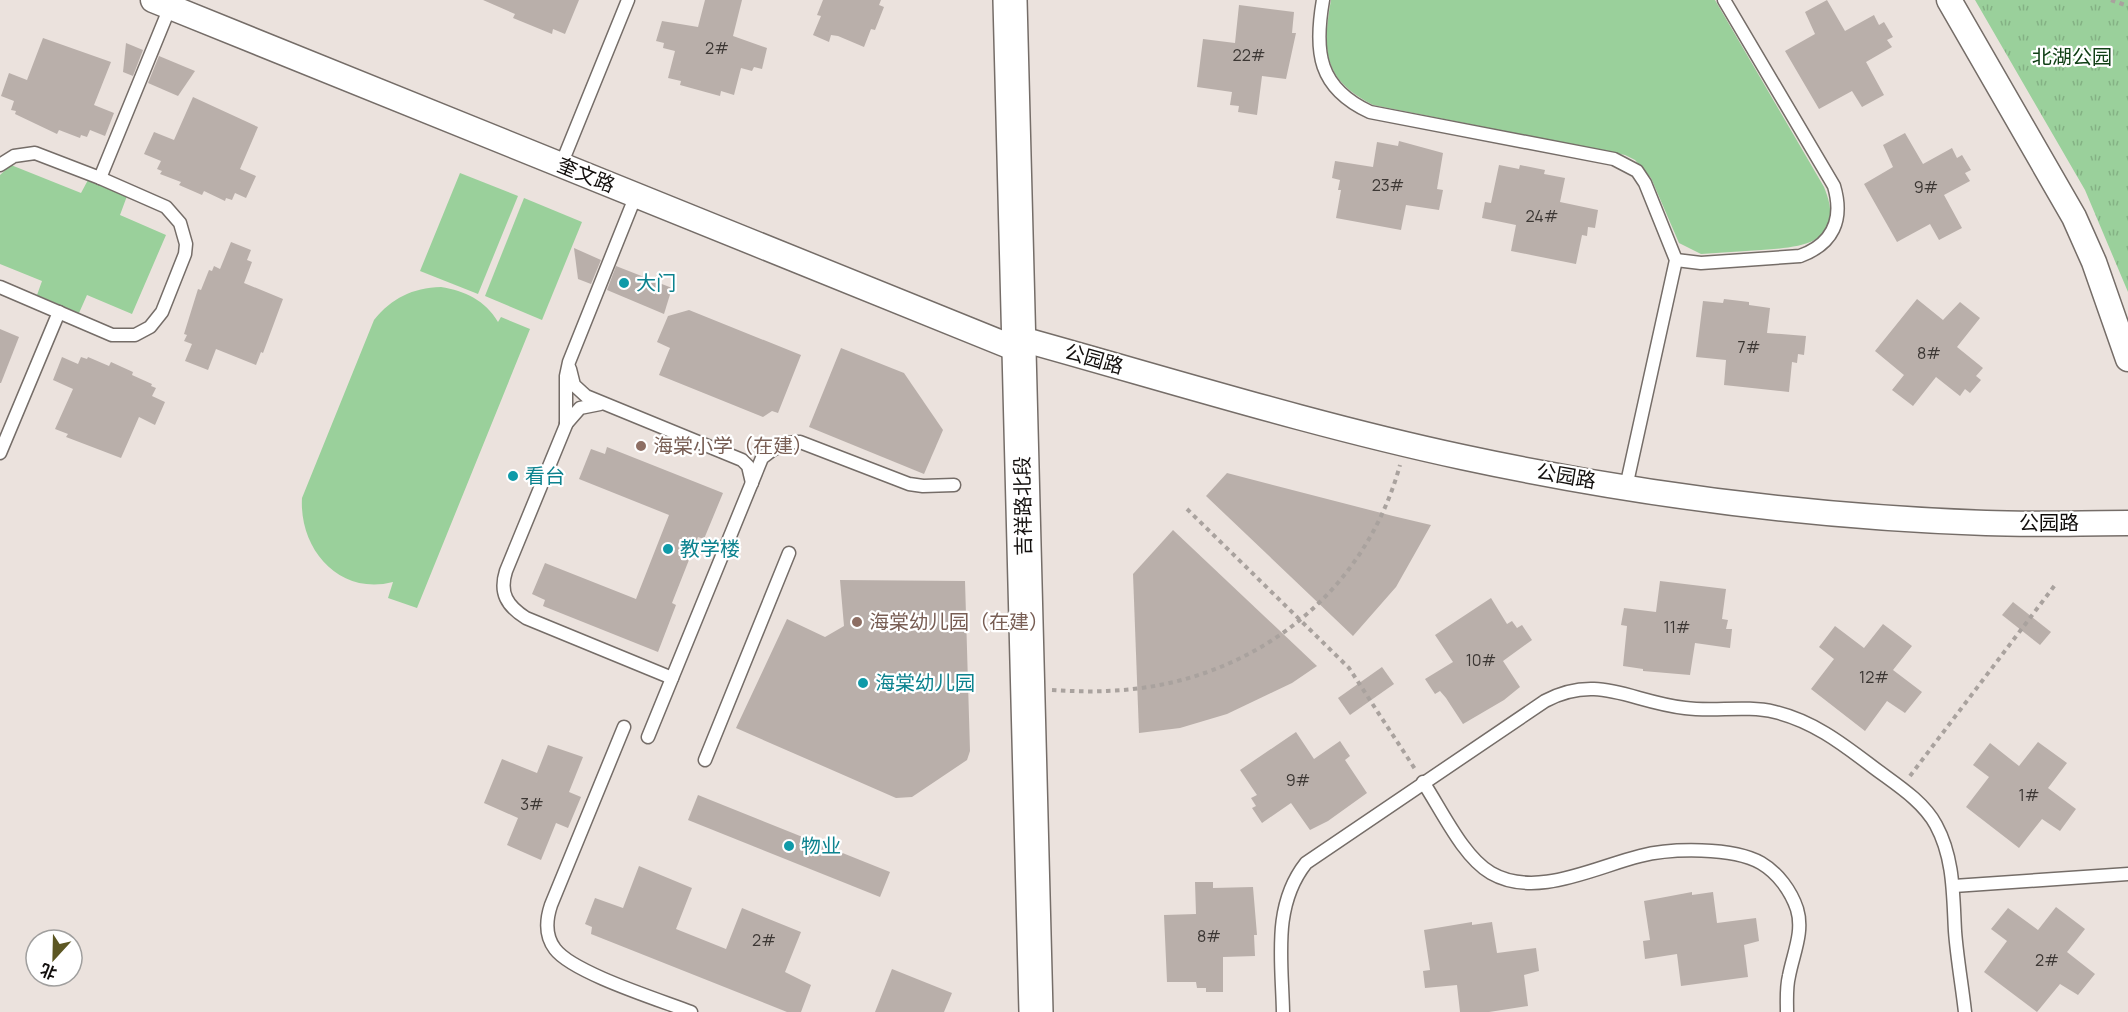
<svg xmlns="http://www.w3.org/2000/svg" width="2128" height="1012" font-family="Manrope,'Noto Sans SC',sans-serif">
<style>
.grass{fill:#9ad09b}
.park{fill:url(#park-tufts)}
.building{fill:#b9afaa}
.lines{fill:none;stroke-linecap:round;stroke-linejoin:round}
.lane-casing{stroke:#756d68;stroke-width:15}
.street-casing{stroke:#756d68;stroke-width:27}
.secondary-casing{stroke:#756d68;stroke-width:36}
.path{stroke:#a9a29e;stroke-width:4;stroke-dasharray:4.5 4.5;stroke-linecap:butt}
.lane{stroke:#fff;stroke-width:12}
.street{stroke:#fff;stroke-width:24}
.secondary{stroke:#fff;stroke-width:33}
.culture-dot{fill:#0f9aa8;stroke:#fff;stroke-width:2}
.education-dot{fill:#8d6e63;stroke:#fff;stroke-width:2}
.labels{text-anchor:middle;stroke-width:4.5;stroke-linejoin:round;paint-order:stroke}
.number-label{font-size:16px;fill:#3c3734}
.park-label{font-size:20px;fill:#114016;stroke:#fff}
.street-label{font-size:20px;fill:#120f0d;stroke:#fff}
.culture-label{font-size:20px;fill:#0d838f;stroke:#fff;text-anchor:start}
.education-label{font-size:20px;fill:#785e54;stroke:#fff;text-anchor:start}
</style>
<defs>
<pattern id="park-tufts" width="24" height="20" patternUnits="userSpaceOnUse" patternTransform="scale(1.5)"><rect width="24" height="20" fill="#9ad09b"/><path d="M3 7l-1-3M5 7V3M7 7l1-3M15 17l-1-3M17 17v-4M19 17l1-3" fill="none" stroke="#84b184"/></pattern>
</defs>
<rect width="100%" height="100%" fill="#ebe2dd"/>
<g class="grass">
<path d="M 1331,0 L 1715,0 L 1824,187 C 1847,243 1804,247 1761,250 C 1741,251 1721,253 1701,254 L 1679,243 L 1651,178 L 1635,160 L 1625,155 L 1373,105 C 1323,80 1322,50 1331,0 Z"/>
<polygon points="11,165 81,193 88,180 127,196 120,215 166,235 132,314 87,295 79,313 37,295 42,281 0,264 0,175"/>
<polygon points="460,173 518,196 478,294 420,271"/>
<polygon points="524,198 582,222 542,320 485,296"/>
<path d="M 441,287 C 465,291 485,300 498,322 L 501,317 L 530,329 L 417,608 L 388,598 L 393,582 C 339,596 299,549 302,498 L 374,320 C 392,298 412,288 441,287 Z"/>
</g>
<polygon class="park" points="1975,0 2128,0 2128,292 2085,190"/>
<g class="building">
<polygon points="483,0 579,0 565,34 553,29 552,34 513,18 515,14"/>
<polygon points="705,0 742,0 733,36 767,48 762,69 754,67 752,71 741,68 734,95 721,91 720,96 680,85 681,81 668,78 675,51 663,48 664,43 656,41 662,21 698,27"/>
<polygon points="823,0 881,0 879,5 884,7 875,30 871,29 864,47 838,36 831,35 829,42 813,35 821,16 817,15"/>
<polygon points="1827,0 1845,31 1874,15 1879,25 1884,22 1893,37 1887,40 1892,47 1866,62 1884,95 1862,107 1852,91 1819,109 1785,51 1815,34 1805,12"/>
<polygon points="1239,5 1294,12 1292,33 1296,33 1286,79 1262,76 1257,115 1238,112 1239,106 1230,105 1232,92 1197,87 1203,39 1235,43"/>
<polygon points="43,38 111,62 94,105 114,113 105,136 90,130 87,137 81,135 80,138 59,130 57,134 15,114 16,111 11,110 14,101 1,96 9,73 27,80"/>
<polygon points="126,43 143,50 133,76 123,72"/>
<polygon points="159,56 195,71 178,96 148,83"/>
<polygon points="193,97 258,127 240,169 256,176 246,198 235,193 232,200 226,198 225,201 204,191 202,195 179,185 181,182 160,174 162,171 157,169 161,161 144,154 154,132 174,140"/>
<polygon points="1905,133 1923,164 1952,148 1957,158 1962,155 1971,170 1965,173 1970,181 1944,195 1962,228 1939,240 1930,224 1897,242 1864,184 1893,167 1883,145"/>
<polygon points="1399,141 1443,153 1437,189 1443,190 1439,210 1406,205 1401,230 1336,218 1341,190 1338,190 1340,180 1332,178 1335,161 1373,167 1377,142 1398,146"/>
<polygon points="1499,165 1519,169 1520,165 1545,170 1544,174 1565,178 1560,202 1598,210 1595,228 1588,227 1587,236 1582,235 1576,264 1511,251 1516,225 1482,218 1485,202 1491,203"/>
<polygon points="231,242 251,250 247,260 252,262 244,283 283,299 263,353 261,352 256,365 216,349 208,370 185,361 192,344 184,341 187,335 184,334 198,289 201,290 209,270 212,271 214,266 220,269"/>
<polygon points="574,248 601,260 591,284 578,279"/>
<polygon points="616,266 672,288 664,314 607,290"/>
<polygon points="1724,299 1749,302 1749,305 1770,308 1767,333 1806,336 1804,355 1798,354 1797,363 1792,362 1789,392 1724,385 1726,360 1696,357 1703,301 1723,303"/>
<polygon points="1917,299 1943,320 1960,302 1980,318 1957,347 1983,368 1976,376 1981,380 1970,393 1965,389 1960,396 1936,377 1913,406 1892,390 1904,375 1875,351"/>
<polygon points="689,310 801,355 778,413 772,411 763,417 659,375 670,348 657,342 668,316"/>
<polygon points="0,329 19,337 1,383 0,383"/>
<polygon points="841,348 904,373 943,430 924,474 809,427"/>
<polygon points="62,357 78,364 81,357 87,359 88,357 109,366 111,362 133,372 132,375 152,384 151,386 156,388 152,396 165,402 155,425 139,417 121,458 66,437 68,434 55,429 73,389 53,380"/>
<polygon points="607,447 723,493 704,539 698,537 672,603 676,605 658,652 543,606 545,600 532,594 545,563 636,599 669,515 579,479 591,449 605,454"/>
<polygon points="1227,473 1393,516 1431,525 1396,587 1353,636 1206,496"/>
<polygon points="1173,530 1317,666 1292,683 1227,714 1180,728 1139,733 1133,574"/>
<polygon points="840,580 965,581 970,751 967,760 912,797 896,798 736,728 787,619 825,637 844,626"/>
<polygon points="1660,581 1726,589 1722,619 1728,620 1726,629 1732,629 1730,648 1695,643 1690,675 1643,671 1643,669 1623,666 1627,626 1621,625 1624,608 1656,612"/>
<polygon points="1491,598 1507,624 1512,621 1517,628 1522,625 1532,640 1503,661 1520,687 1504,700 1463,724 1446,698 1440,691 1435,694 1425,679 1453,662 1435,635"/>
<polygon points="2013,602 2051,632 2040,645 2002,615"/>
<polygon points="1883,624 1912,646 1893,670 1922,692 1905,713 1887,701 1865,731 1811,689 1834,659 1819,647 1835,626 1864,648"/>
<polygon points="1382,667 1394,684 1350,715 1338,698"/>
<polygon points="1296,732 1314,759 1340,741 1350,756 1345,760 1367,793 1328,821 1310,830 1291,803 1262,823 1252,808 1256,806 1251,798 1257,795 1240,770"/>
<polygon points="2038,742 2067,763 2048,788 2076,809 2060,831 2042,819 2019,848 1966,807 1989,777 1973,765 1990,743 2019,766"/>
<polygon points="548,745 583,757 569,792 581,797 568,828 556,823 541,860 507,845 518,818 484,803 502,759 537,773"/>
<polygon points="698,795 890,872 880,897 688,820"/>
<polygon points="639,866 692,888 676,929 726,949 742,908 801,932 785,972 811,985 801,1012 787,1012 591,934 592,927 585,924 595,898 623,908"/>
<polygon points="1195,882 1213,882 1213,888 1253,887 1257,935 1254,935 1255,956 1223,957 1223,992 1206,992 1206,988 1197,988 1196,982 1167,982 1164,915 1196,914"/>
<polygon points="1692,892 1692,895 1713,892 1717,923 1756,918 1759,941 1744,945 1748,977 1681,986 1677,954 1645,959 1643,941 1650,940 1644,901"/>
<polygon points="2056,907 2085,929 2067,952 2095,974 2078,995 2060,984 2037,1012 1984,972 2007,941 1991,929 2008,908 2038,930"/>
<polygon points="1472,922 1472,925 1492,922 1497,953 1536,948 1539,971 1524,975 1528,1006 1489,1012 1460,1012 1457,985 1425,988 1423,971 1430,970 1424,930"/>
<polygon points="892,969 952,993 944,1012 875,1012"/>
</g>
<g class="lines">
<g class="lane-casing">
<g id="lane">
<path d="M 1323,0 C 1314,52 1318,88 1370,112 L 1614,159 L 1637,171 L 1645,183 L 1676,260 L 1626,487"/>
<polyline points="0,165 14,156 35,153 100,178 166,207 180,223 186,244 185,254 162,312 150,327 135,335 112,335 0,287"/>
<polyline points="561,165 628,0"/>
<polyline points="100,178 170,7"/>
<path d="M 636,195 L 569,362 L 566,376 L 566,425 L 506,571 C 499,593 507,606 526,618 L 672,678"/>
<path d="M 1676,260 L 1701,263 L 1800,256 C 1833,244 1844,220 1834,186 L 1724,0"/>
<polyline points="570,369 574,385 586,396 742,460 748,466 752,483"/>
<polyline points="566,424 580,408 600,404"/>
<polyline points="0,453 59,312"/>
<path d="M 624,727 L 551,905 C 546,920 545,936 555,949 C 573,973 660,1000 691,1012"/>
<path d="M 648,737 L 762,458 C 773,448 786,441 800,442 L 909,484 L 923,486 L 954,485"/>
<polyline points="705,760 789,553"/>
<path d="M 1423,782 C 1441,809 1463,857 1491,873 C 1536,899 1595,867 1640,856 C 1671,848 1733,847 1761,863 C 1778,873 1791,891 1797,909 C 1804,932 1793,954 1789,976 C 1786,988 1787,1000 1787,1012"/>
<polyline points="1954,886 2128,874"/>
<path d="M 1283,1012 C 1282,960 1272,906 1306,863 L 1545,701 C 1598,673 1631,702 1685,708 C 1715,712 1745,705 1775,712 C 1812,721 1840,742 1869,764 C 1892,782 1922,799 1936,825 C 1954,858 1953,895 1955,931 C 1957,958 1962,985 1965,1012"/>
</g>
</g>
<g class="street-casing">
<g id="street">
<polyline points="153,0 1019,350"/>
<polyline points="1949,0 2074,217 2094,262 2128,359"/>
<path d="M 1018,338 C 1166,379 1313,425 1462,457 C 1634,494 1811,517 1986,523 C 2033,525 2081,523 2128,523"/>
</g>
</g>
<g class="secondary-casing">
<polyline id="secondary" points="1010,0 1036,1012"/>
</g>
<g class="path">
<polyline points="2111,0 2128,6"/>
<polyline points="1187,509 1349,668 1415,769"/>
<path d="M 1052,690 C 1070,691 1089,692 1107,691 C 1246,686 1363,599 1400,465"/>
<polyline points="1910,776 2055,585"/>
</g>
<use href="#lane" class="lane"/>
<use href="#street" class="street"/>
<use href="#secondary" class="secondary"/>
</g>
<g class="culture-dot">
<circle cx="624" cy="283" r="6"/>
<circle cx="513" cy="476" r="6"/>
<circle cx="668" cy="549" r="6"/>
<circle cx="863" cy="683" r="6"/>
<circle cx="789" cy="846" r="6"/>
</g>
<g class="education-dot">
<circle cx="641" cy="446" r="6"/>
<circle cx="857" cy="622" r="6"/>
</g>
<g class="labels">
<g class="number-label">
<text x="717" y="54">2#</text>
<text x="1249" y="61">22#</text>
<text x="1388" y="191">23#</text>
<text x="1926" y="193">9#</text>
<text x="1542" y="222">24#</text>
<text x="1749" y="353">7#</text>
<text x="1929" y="359">8#</text>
<text x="1677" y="633">11#</text>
<text x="1481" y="666">10#</text>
<text x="1874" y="683">12#</text>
<text x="1298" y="786">9#</text>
<text x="2029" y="801">1#</text>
<text x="532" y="810">3#</text>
<text x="1209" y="942">8#</text>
<text x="764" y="946">2#</text>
<text x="2047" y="966">2#</text>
</g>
<g class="park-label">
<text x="2072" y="64">北湖公园</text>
</g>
<g class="street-label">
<text transform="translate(586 175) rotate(22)" y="7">奎文路</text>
<text transform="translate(1094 359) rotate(16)" y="7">公园路</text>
<text transform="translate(1566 476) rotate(10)" y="7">公园路</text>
<text transform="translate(1023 506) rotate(-91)" y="7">吉祥路北段</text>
<text x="2049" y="530">公园路</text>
</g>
<g class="culture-label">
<text x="636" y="290">大门</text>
<text x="525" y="483">看台</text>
<text x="680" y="556">教学楼</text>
<text x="875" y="690">海棠幼儿园</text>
<text x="801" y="853">物业</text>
</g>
<g class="education-label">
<text x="653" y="453">海棠小学（在建）</text>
<text x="869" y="629">海棠幼儿园（在建）</text>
</g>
</g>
<g transform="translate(54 958) rotate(202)"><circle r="28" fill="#ffffff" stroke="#a09f9e" stroke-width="1.5"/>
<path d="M0-4.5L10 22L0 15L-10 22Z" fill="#5c5723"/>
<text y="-9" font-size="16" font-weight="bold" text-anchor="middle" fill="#120f0d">北</text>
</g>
</svg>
